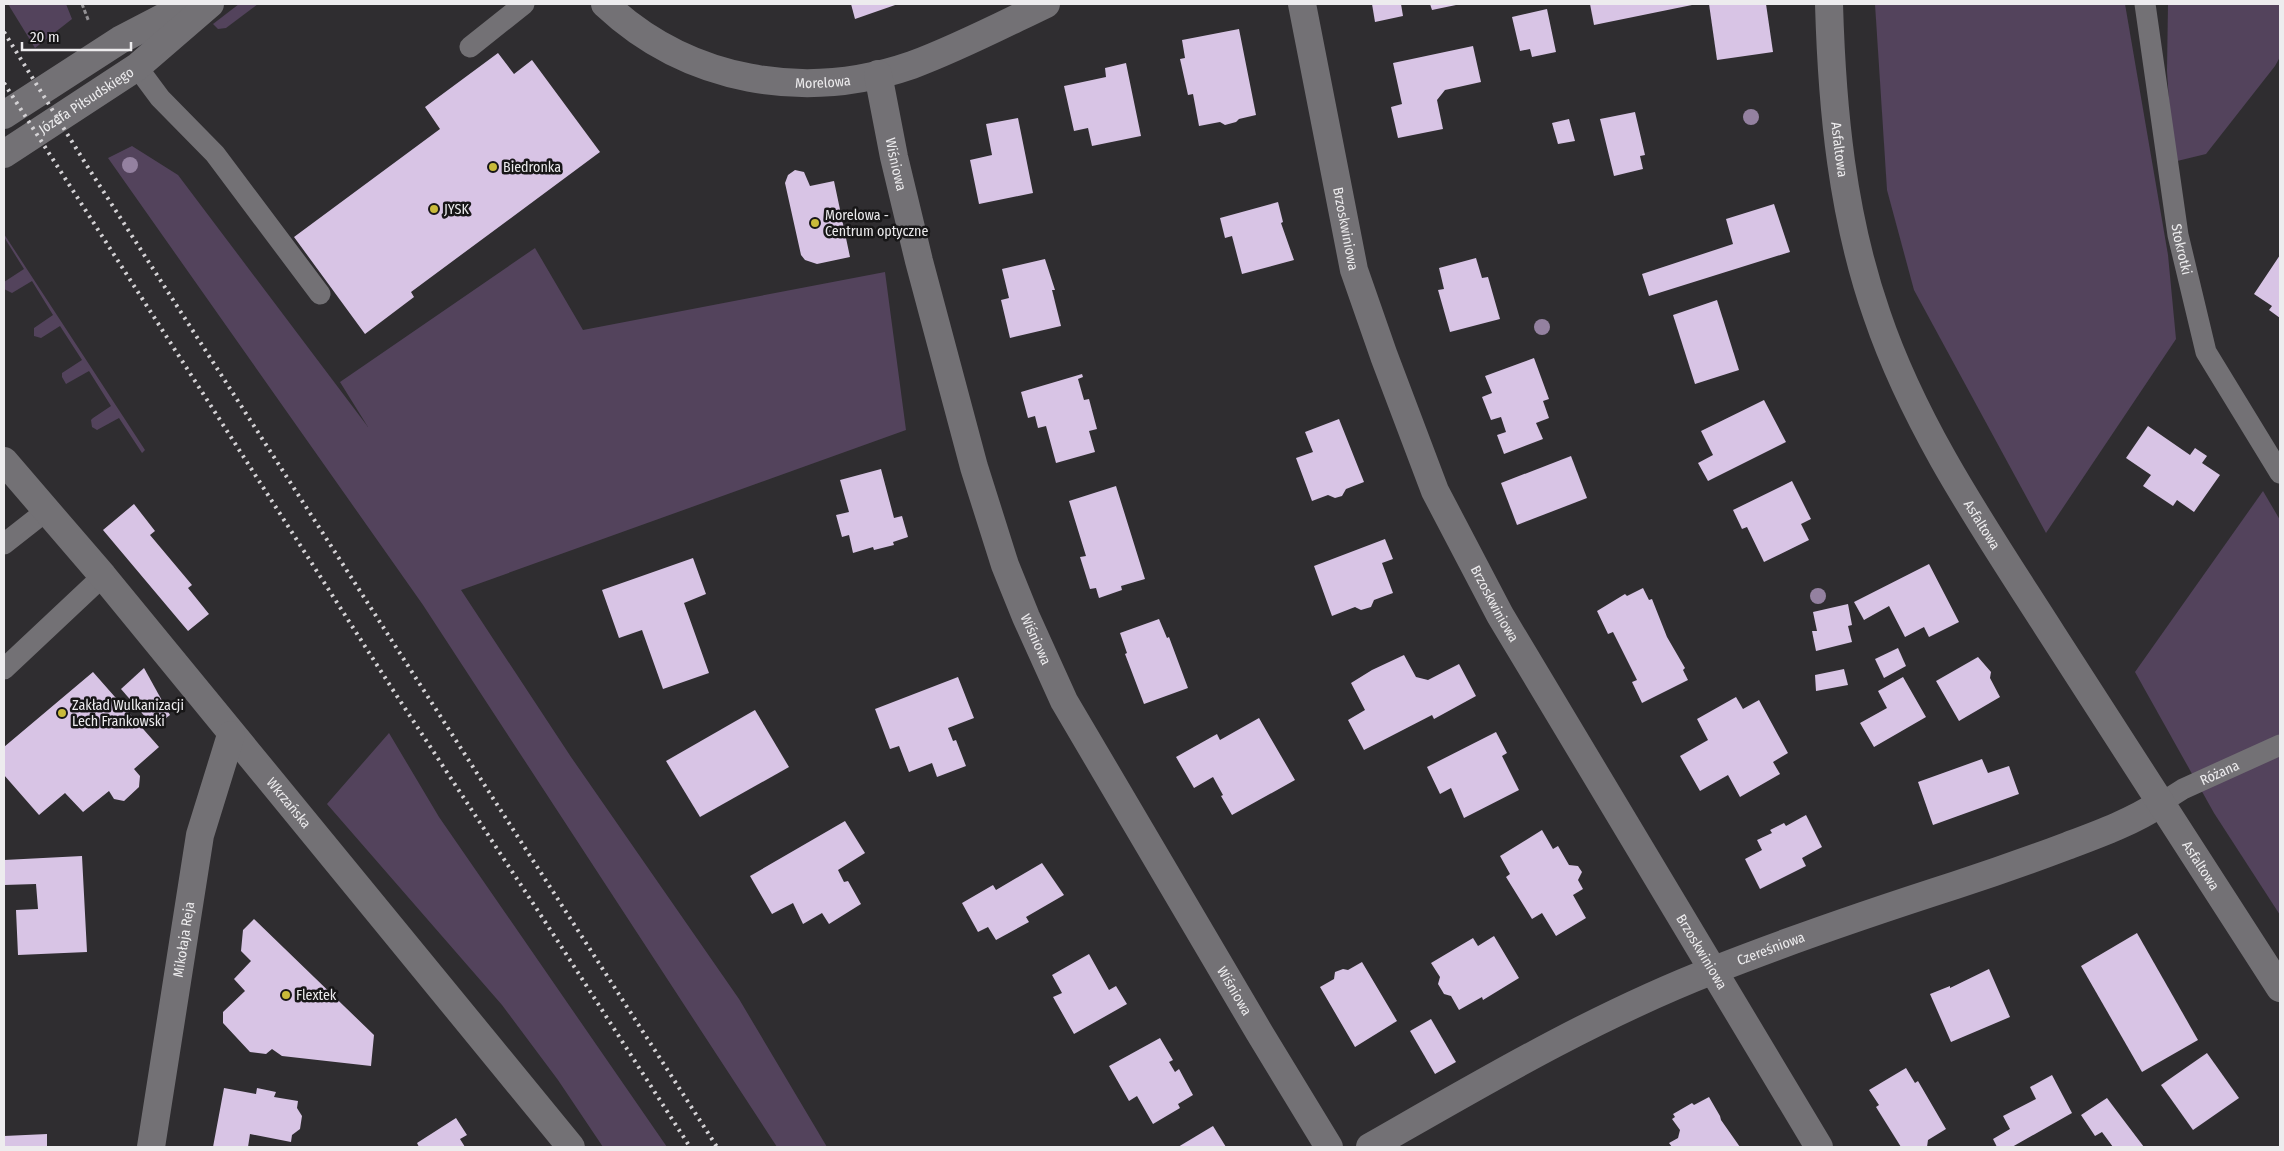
<svg xmlns="http://www.w3.org/2000/svg" width="2284" height="1151" font-family="'Fira Sans Condensed',sans-serif">
<style>
.green{fill:#53435c}
.building{fill:#d8c4e5}
.lines{fill:none;stroke-linecap:round;stroke-linejoin:round}
.path{stroke:#939194;stroke-width:3;stroke-dasharray:4 2.5;stroke-linecap:butt}
.service{stroke:#737175;stroke-width:21}
.minor{stroke:#737175;stroke-width:28}
.tertiary{stroke:#737175;stroke-width:28}
.rail{stroke:#d4d2d5;stroke-width:4;stroke-dasharray:2.5 5;stroke-linecap:butt}
.tree{fill:#9481a0}
.poi-dot{fill:#c9ba3a;stroke:#171617;stroke-width:2}
.labels{text-anchor:middle;stroke-width:5;stroke-linejoin:round;paint-order:stroke}
.street-label{font-size:14px;fill:#edecee;stroke:#171617}
.poi-label{font-size:14px;fill:#edecee;stroke:#171617;text-anchor:start}
</style>
<rect width="100%" height="100%" fill="#2f2d30"/>
<g class="green">
<polygon points="8,4 66,4 72,19 35,48"/>
<polygon points="239,4 258,4 226,28 218,29 213,24"/>
<polygon points="1875,4 2125,4 2168,255 2176,339 2046,533 1914,290 1887,190"/>
<polygon points="2168,4 2280,4 2280,57 2275,66 2206,154 2173,162 2167,71"/>
<polygon points="132,146 178,175 368,427 340,382 535,248 583,330 885,272 906,430 461,590 571,757 739,999 827,1147 777,1147 423,605 108,158"/>
<polygon points="4,234 145,450 142,453 119,418 97,430 92,427 91,420 93,418 111,406 89,371 66,384 62,377 62,373 82,360 60,326 41,338 34,336 34,328 53,315 32,281 12,293 4,289 4,282 24,269 4,237"/>
<polygon points="2263,491 2280,520 2280,915 2214,813 2135,672"/>
<polygon points="389,733 439,817 667,1147 603,1147 558,1080 502,1005 327,804"/>
</g>
<g class="building">
<polygon points="851,4 898,4 855,19"/>
<polygon points="1372,4 1401,4 1403,16 1375,22"/>
<polygon points="1430,4 1456,4 1456,5 1432,10"/>
<polygon points="1590,4 1692,4 1692,5 1594,25"/>
<polygon points="1709,4 1766,4 1773,52 1717,60"/>
<polygon points="1547,9 1556,52 1532,57 1530,49 1520,51 1512,17"/>
<polygon points="1239,29 1256,115 1239,119 1236,122 1225,125 1220,122 1199,126 1193,94 1188,95 1180,59 1185,58 1182,40"/>
<polygon points="1473,46 1481,82 1445,90 1437,100 1443,129 1398,138 1391,107 1402,104 1393,63"/>
<polygon points="498,53 514,74 532,60 600,152 411,292 414,297 365,334 294,237 440,129 425,107"/>
<polygon points="1126,63 1141,136 1092,146 1088,128 1074,131 1064,86 1106,77 1105,68"/>
<polygon points="1635,112 1645,155 1640,156 1643,169 1614,176 1600,119"/>
<polygon points="1018,118 1033,193 979,204 970,160 992,155 986,124"/>
<polygon points="1569,119 1575,141 1558,144 1552,123"/>
<polygon points="795,170 804,172 810,186 834,181 850,257 817,264 805,260 801,255 785,183 788,175"/>
<polygon points="1278,202 1283,222 1281,223 1294,260 1242,274 1232,236 1225,238 1220,218"/>
<polygon points="1774,204 1790,252 1649,296 1642,274 1733,244 1726,219"/>
<polygon points="2280,255 2280,318 2269,310 2272,306 2254,294"/>
<polygon points="1476,258 1482,278 1488,277 1500,319 1450,332 1438,290 1444,289 1439,268"/>
<polygon points="1045,259 1055,290 1052,290 1061,326 1010,338 1001,300 1009,298 1002,269"/>
<polygon points="1717,300 1739,370 1695,384 1673,315"/>
<polygon points="1534,358 1549,399 1543,401 1549,418 1536,423 1543,439 1504,454 1497,435 1506,432 1501,417 1491,420 1482,397 1492,393 1485,376"/>
<polygon points="1082,374 1083,377 1078,379 1084,400 1089,399 1097,429 1089,431 1095,452 1056,463 1046,426 1038,428 1035,416 1028,418 1021,392"/>
<polygon points="1764,400 1786,442 1708,481 1698,463 1713,455 1701,431"/>
<polygon points="1339,419 1364,482 1346,489 1342,496 1335,498 1328,495 1312,501 1296,458 1313,452 1305,432"/>
<polygon points="2148,426 2190,455 2195,448 2207,456 2202,463 2220,475 2194,512 2177,500 2173,506 2143,486 2151,475 2126,458"/>
<polygon points="1571,456 1587,498 1517,525 1501,483"/>
<polygon points="881,469 894,518 902,516 908,537 893,542 894,545 874,550 873,547 853,553 849,535 842,537 836,515 849,512 840,480"/>
<polygon points="1792,481 1811,519 1801,524 1809,540 1764,562 1747,527 1742,529 1733,510"/>
<polygon points="1116,486 1145,579 1121,586 1122,590 1099,598 1096,588 1090,589 1080,557 1086,556 1069,501"/>
<polygon points="134,504 155,531 150,535 192,585 188,588 209,614 188,631 103,530"/>
<polygon points="1385,539 1393,559 1382,563 1393,593 1374,600 1371,607 1361,610 1355,607 1332,616 1314,566"/>
<polygon points="693,558 706,594 684,603 709,673 663,689 642,630 619,638 602,590"/>
<polygon points="1929,564 1959,622 1929,637 1924,627 1905,637 1889,606 1864,620 1854,602"/>
<polygon points="1643,588 1649,600 1652,599 1667,637 1685,668 1683,670 1688,680 1642,703 1632,682 1637,680 1613,632 1608,634 1597,611 1625,594 1627,596"/>
<polygon points="1848,604 1852,625 1848,626 1852,642 1816,651 1812,631 1817,631 1813,612"/>
<polygon points="1159,619 1167,638 1169,637 1188,688 1144,704 1125,654 1127,653 1120,633"/>
<polygon points="1898,648 1906,666 1884,678 1875,659"/>
<polygon points="1404,655 1416,677 1428,680 1459,664 1476,696 1434,719 1432,715 1364,750 1348,720 1365,710 1351,683 1372,670"/>
<polygon points="1978,657 1991,672 1990,678 2000,697 1959,721 1936,681"/>
<polygon points="144,668 170,715 154,727 121,689"/>
<polygon points="1844,669 1848,685 1816,691 1815,675"/>
<polygon points="93,672 159,747 134,769 140,776 139,787 124,801 114,799 109,791 83,812 65,793 39,815 4,775 4,747"/>
<polygon points="958,677 974,718 948,728 953,741 956,740 966,766 937,777 932,763 909,772 899,746 890,749 875,709"/>
<polygon points="1903,677 1926,717 1874,747 1860,723 1887,708 1878,691"/>
<polygon points="1736,697 1743,709 1759,700 1788,753 1773,762 1780,774 1740,797 1728,775 1700,791 1680,756 1708,740 1697,719"/>
<polygon points="755,710 789,767 700,817 666,761"/>
<polygon points="1259,718 1295,780 1232,815 1221,796 1223,795 1213,777 1194,788 1176,757 1217,734 1220,740"/>
<polygon points="1496,732 1507,753 1502,756 1519,790 1464,818 1451,788 1440,794 1427,767"/>
<polygon points="1982,759 1988,773 2009,766 2019,794 1933,825 1918,782"/>
<polygon points="1806,815 1822,847 1802,858 1806,866 1760,889 1745,859 1762,850 1757,840 1772,833 1770,830 1784,823 1786,826"/>
<polygon points="845,821 865,853 838,870 844,882 848,881 861,904 829,924 822,913 803,924 793,903 772,914 750,876"/>
<polygon points="1542,830 1553,849 1558,846 1569,865 1578,866 1582,872 1578,880 1583,889 1573,895 1586,918 1556,936 1542,913 1532,919 1506,877 1510,874 1500,856"/>
<polygon points="82,856 87,952 18,955 16,910 38,909 36,884 4,885 4,860"/>
<polygon points="1042,863 1064,895 1026,917 1029,922 996,940 988,927 978,932 962,903 993,885 996,890"/>
<polygon points="254,919 374,1035 371,1066 282,1056 272,1049 266,1054 250,1052 223,1023 223,1012 245,991 234,979 251,961 241,951 243,930"/>
<polygon points="2137,933 2198,1040 2142,1072 2081,966"/>
<polygon points="1494,936 1519,978 1483,1000 1482,997 1459,1010 1451,996 1444,994 1438,984 1440,977 1431,963 1473,938 1478,946"/>
<polygon points="1089,954 1109,990 1116,986 1127,1004 1074,1034 1053,997 1062,993 1052,975"/>
<polygon points="1362,962 1397,1021 1355,1047 1320,987 1334,979 1335,972 1343,969 1348,970"/>
<polygon points="1989,969 2010,1017 1951,1042 1930,994 1950,986 1950,988"/>
<polygon points="1431,1019 1456,1062 1435,1074 1410,1031"/>
<polygon points="1160,1038 1173,1060 1169,1062 1175,1072 1179,1069 1193,1095 1178,1104 1180,1108 1153,1124 1137,1096 1129,1101 1109,1066"/>
<polygon points="2207,1053 2239,1098 2193,1130 2161,1085"/>
<polygon points="1906,1068 1915,1083 1918,1081 1946,1129 1928,1140 1927,1147 1901,1147 1876,1107 1879,1105 1869,1090"/>
<polygon points="2052,1075 2072,1113 2012,1147 1997,1147 1993,1139 2010,1129 2003,1116 2036,1099 2030,1087"/>
<polygon points="224,1088 256,1094 257,1088 276,1092 274,1097 298,1101 297,1108 302,1116 300,1129 292,1135 291,1142 250,1134 248,1147 213,1147"/>
<polygon points="1709,1097 1720,1116 1721,1120 1740,1147 1672,1147 1669,1143 1678,1138 1680,1130 1672,1119 1675,1117 1673,1114 1692,1103 1694,1105"/>
<polygon points="2107,1098 2122,1118 2144,1147 2113,1147 2102,1132 2095,1136 2081,1115"/>
<polygon points="456,1118 467,1135 460,1139 465,1147 419,1147 417,1143"/>
<polygon points="1213,1126 1226,1147 1178,1147"/>
<polygon points="47,1134 47,1147 4,1147 4,1136"/>
</g>
<g class="lines">
<polyline class="path" points="82,4 89,22"/>
<g class="service">
<path id="s1" d="M 2145,4 L 2178,235 L 2206,352 L 2280,473"/>
<polyline points="470,47 524,4"/>
<polyline points="137,67 160,98 215,154 320,294"/>
<polyline points="4,544 46,511"/>
<polyline points="4,669 103,576"/>
<path id="s2" d="M 2161,803 L 2183,789 L 2280,745"/>
</g>
<g class="minor">
<path id="s3" d="M 605,4 C 688,82 805,102 912,65 C 958,48 1002,25 1046,4"/>
<path id="s4" d="M 1302,4 L 1354,270 L 1384,356 L 1435,491 L 1500,615 L 1819,1147"/>
<path id="s5" d="M 878,74 L 894,157 L 919,261 L 974,467 L 1005,565 L 1026,617 L 1064,701 L 1259,1032 L 1329,1147"/>
<path id="s6" d="M 4,461 L 103,576 L 571,1147"/>
<path id="s7" d="M 151,1147 L 200,835 L 231,735"/>
<path id="s8" d="M 1370,1147 C 1482,1083 1593,1017 1714,970 C 1793,939 1875,911 1956,885 C 1993,873 2030,860 2067,846 C 2099,834 2132,822 2161,803"/>
</g>
<g class="tertiary">
<path id="s9" d="M 1829,4 C 1832,109 1842,215 1877,315 C 1916,430 1987,532 2052,634 C 2128,752 2204,870 2280,988"/>
<polyline points="4,115 120,40 189,4"/>
<path id="s10" d="M 4,154 L 137,67 L 210,4"/>
</g>
<g class="rail">
<polyline points="4,32 89,169 717,1147"/>
<polyline points="4,83 393,690 559,943 690,1147"/>
</g>
</g>
<g class="tree">
<circle cx="1751" cy="117" r="8"/>
<circle cx="130" cy="165" r="8"/>
<circle cx="1542" cy="327" r="8"/>
<circle cx="1818" cy="596" r="8"/>
</g>
<g class="poi-dot">
<circle cx="493" cy="167" r="5"/>
<circle cx="434" cy="209" r="5"/>
<circle cx="815" cy="223" r="5"/>
<circle cx="62" cy="713" r="5"/>
<circle cx="286" cy="995" r="5"/>
</g>
<g class="labels">
<g class="street-label">
<text dy="5" stroke="none"><textPath href="#s3" startOffset="238">Morelowa</textPath></text>
<text dy="5" stroke="none"><textPath href="#s10" startOffset="98">Józefa Piłsudskiego</textPath></text>
<text dy="5" stroke="none"><textPath href="#s9" startOffset="146">Asfaltowa</textPath></text>
<text dy="5" stroke="none"><textPath href="#s5" startOffset="92">Wiśniowa</textPath></text>
<text dy="5" stroke="none"><textPath href="#s4" startOffset="229">Brzoskwiniowa</textPath></text>
<text dy="5" stroke="none"><textPath href="#s1" startOffset="248">Stokrotki</textPath></text>
<text dy="5" stroke="none"><textPath href="#s9" startOffset="551">Asfaltowa</textPath></text>
<text dy="5" stroke="none"><textPath href="#s4" startOffset="634">Brzoskwiniowa</textPath></text>
<text dy="5" stroke="none"><textPath href="#s5" startOffset="588">Wiśniowa</textPath></text>
<text dy="5" stroke="none"><textPath href="#s2" startOffset="66">Różana</textPath></text>
<text dy="5" stroke="none"><textPath href="#s6" startOffset="445">Wkrzańska</textPath></text>
<text dy="5" stroke="none"><textPath href="#s9" startOffset="956">Asfaltowa</textPath></text>
<text dy="5" stroke="none"><textPath href="#s7" startOffset="210">Mikołaja Reja</textPath></text>
<text dy="5" stroke="none"><textPath href="#s8" startOffset="448">Czereśniowa</textPath></text>
<text dy="5" stroke="none"><textPath href="#s4" startOffset="1039">Brzoskwiniowa</textPath></text>
<text dy="5" stroke="none"><textPath href="#s5" startOffset="992">Wiśniowa</textPath></text>
</g>
<g class="poi-label">
<text x="503" y="172">Biedronka</text>
<text x="444" y="214">JYSK</text>
<text x="825" y="220">Morelowa -<tspan x="825" dy="16">Centrum optyczne</tspan></text>
<text x="72" y="710">Zakład Wulkanizacji<tspan x="72" dy="16">Lech Frankowski</tspan></text>
<text x="296" y="1000">Flextek</text>
</g>
</g>
<rect width="2284" height="1151" fill="none" stroke="#edecee" stroke-width="10"/>
<path d="M22 42v8h109v-8" fill="none" stroke="#edecee" stroke-width="2.5"/>
<text x="30" y="42" font-size="15" fill="#edecee" stroke="#171617" stroke-width="4" paint-order="stroke">20 m</text>
</svg>
